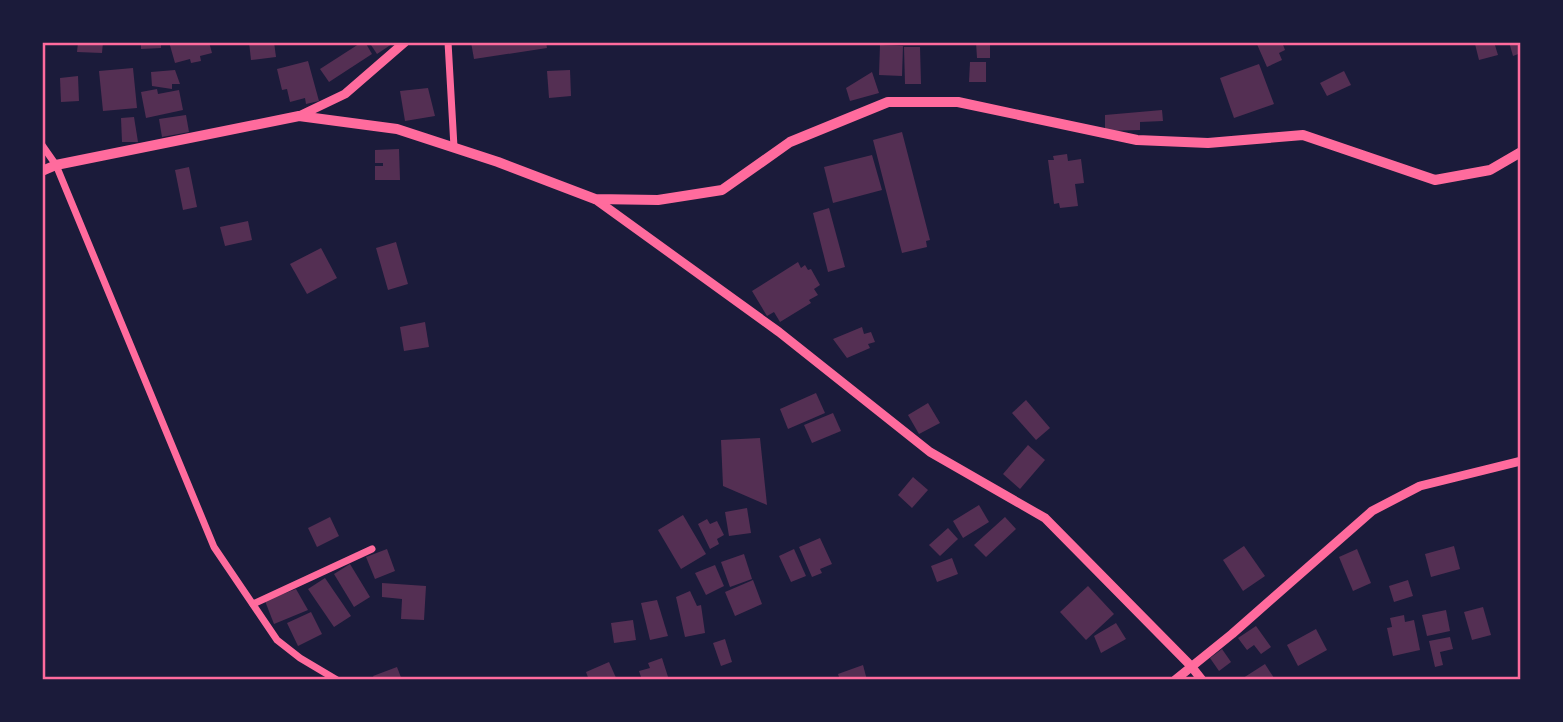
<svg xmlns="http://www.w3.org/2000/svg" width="1563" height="722" font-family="Poppins,sans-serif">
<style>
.building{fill:#542f53}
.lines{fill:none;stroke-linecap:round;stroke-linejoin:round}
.minor{stroke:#ff6b9d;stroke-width:7}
.tertiary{stroke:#ff6b9d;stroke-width:9}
.secondary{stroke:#ff6b9d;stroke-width:10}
.neatline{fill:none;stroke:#ff6b9d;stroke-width:2.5}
</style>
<rect width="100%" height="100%" fill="#1b1b3a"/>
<g class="building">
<polygon points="78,42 103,42 102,53 77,52"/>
<polygon points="141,42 161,42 161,48 141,49"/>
<polygon points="169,42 209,42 212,53 200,56 201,61 191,63 190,59 175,63"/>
<polygon points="249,42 274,42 276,57 251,60"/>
<polygon points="362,42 365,42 372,54 329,82 320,69"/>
<polygon points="369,42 395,42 377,54"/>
<polygon points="471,42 546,42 547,48 474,59"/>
<polygon points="976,42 990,42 990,58 977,58"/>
<polygon points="1256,42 1282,42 1285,50 1279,53 1282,60 1267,67"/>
<polygon points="1483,42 1494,42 1498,55 1479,60 1475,44"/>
<polygon points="1509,42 1521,42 1521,53 1513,56"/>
<polygon points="880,45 903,46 902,76 879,75"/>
<polygon points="904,47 920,47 921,84 905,84"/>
<polygon points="308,61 319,101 306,104 305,98 290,102 287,89 282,90 277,69"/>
<polygon points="970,62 986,62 986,82 969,82"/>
<polygon points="1259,64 1274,104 1234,118 1220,78"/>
<polygon points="133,68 137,108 103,111 99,71"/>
<polygon points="175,70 180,84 172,84 172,89 152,86 151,72"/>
<polygon points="570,70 571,96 549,98 547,71"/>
<polygon points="1344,71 1351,85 1327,96 1320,83"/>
<polygon points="872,72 879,93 850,101 846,88"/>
<polygon points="78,76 79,101 61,102 60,78"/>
<polygon points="428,88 435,116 405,121 400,91"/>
<polygon points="157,89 158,94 179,90 183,110 146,118 141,92"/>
<polygon points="1162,110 1163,121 1140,122 1140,130 1105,131 1105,115"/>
<polygon points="186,115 189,132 162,137 159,119"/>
<polygon points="134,117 138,142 122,142 121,118"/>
<polygon points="902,132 930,240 926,241 927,247 902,253 873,140"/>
<polygon points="399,149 400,180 375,180 375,166 383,166 383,163 375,163 375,150"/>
<polygon points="1067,154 1068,161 1081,159 1084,183 1075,184 1078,206 1060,208 1059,203 1054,204 1048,160 1054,160 1053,156"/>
<polygon points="872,155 882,190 833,203 824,167"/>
<polygon points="189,167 197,207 183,210 175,170"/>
<polygon points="829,208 845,267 828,272 813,213"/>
<polygon points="248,221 252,240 225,246 220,227"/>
<polygon points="396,242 408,284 388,290 376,248"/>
<polygon points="321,248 337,278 307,294 290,264"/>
<polygon points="798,262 801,268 805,265 808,270 811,269 820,285 814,289 818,295 809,300 811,303 780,322 774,312 767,316 752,291"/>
<polygon points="425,322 429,347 404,351 400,327"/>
<polygon points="862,327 864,334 871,332 875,342 868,344 870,348 847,358 833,339"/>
<polygon points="816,393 825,413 788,429 780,409"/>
<polygon points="1026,400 1050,428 1036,440 1012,413"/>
<polygon points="928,403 940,423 919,434 908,415"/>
<polygon points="833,413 841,431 812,443 804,425"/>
<polygon points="760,438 767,505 723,486 721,440"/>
<polygon points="1028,445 1045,460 1020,489 1003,474"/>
<polygon points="913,477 928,490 912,508 898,495"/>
<polygon points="979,505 989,522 963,538 953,521"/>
<polygon points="747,508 751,533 729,536 725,512"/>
<polygon points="683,515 706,554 681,569 658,530"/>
<polygon points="330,517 339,536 317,547 308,528"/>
<polygon points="1005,517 1016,529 986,557 974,545"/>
<polygon points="707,519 710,524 717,521 724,535 717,539 719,544 710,549 698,524"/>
<polygon points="948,528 958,539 940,556 929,545"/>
<polygon points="820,538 832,564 820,569 822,573 812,577 799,547"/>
<polygon points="1244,546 1265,576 1243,591 1223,560"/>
<polygon points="1454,546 1460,569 1431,577 1425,554"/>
<polygon points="387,549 395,571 375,579 366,557"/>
<polygon points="794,549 806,576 791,582 779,556"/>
<polygon points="1357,549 1371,583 1353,591 1339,557"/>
<polygon points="744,554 752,579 730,587 721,562"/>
<polygon points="952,558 958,574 937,582 931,566"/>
<polygon points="350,564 370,597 354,607 334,574"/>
<polygon points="715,565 724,586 706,595 695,573"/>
<polygon points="325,578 351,616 334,627 308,589"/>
<polygon points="753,580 762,604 735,616 725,592"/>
<polygon points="1408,580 1413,596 1394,602 1389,586"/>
<polygon points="382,583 426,586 424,620 401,619 402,599 382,597"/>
<polygon points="1088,586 1114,614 1086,640 1060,612"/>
<polygon points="296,589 308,610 274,624 265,601"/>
<polygon points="690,591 697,606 701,605 705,633 685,637 676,597"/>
<polygon points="657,600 668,636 650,640 641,603"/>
<polygon points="1483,607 1491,635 1472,640 1464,612"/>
<polygon points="1446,610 1450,631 1427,636 1422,615"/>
<polygon points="311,612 322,634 298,646 287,623"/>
<polygon points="1404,615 1405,622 1414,620 1420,650 1393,656 1387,628 1392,627 1390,618"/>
<polygon points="633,620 636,640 614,643 611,623"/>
<polygon points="1116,623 1126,639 1101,653 1094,636"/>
<polygon points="1256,626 1271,647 1261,654 1254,645 1247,650 1238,638"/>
<polygon points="1316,629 1327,650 1298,666 1287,645"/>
<polygon points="1450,637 1453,649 1440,652 1443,665 1435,667 1429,641"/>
<polygon points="725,639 732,662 721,666 713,643"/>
<polygon points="1222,649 1231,662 1219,671 1210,658"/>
<polygon points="662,658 669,680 642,680 639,671 650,668 648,663"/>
<polygon points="609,662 617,680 589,680 586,672"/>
<polygon points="1265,664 1274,678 1240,680"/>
<polygon points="863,665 867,680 840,680 838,674"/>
<polygon points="397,667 402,680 375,680 373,676"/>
</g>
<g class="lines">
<g class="minor">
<polyline points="448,42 454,147"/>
<polyline points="42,145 56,165 214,547 277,640 300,658 337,680"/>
<polyline points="253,604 372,549"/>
</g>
<g class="tertiary">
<polyline points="299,116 345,94 405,42"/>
<polyline points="595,199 779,332 930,452 1045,518 1191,666 1202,680"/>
<polyline points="1175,680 1232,634 1372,511 1420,486 1521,461"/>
</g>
<polyline class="secondary" points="42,171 56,165 299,116 397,129 498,162 595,199 658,200 722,190 790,142 888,102 958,102 1137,140 1208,143 1303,135 1435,180 1490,170 1521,152"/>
</g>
<rect width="1563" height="722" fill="none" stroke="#1b1b3a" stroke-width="88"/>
<rect x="44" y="44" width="1475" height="634" class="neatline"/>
</svg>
